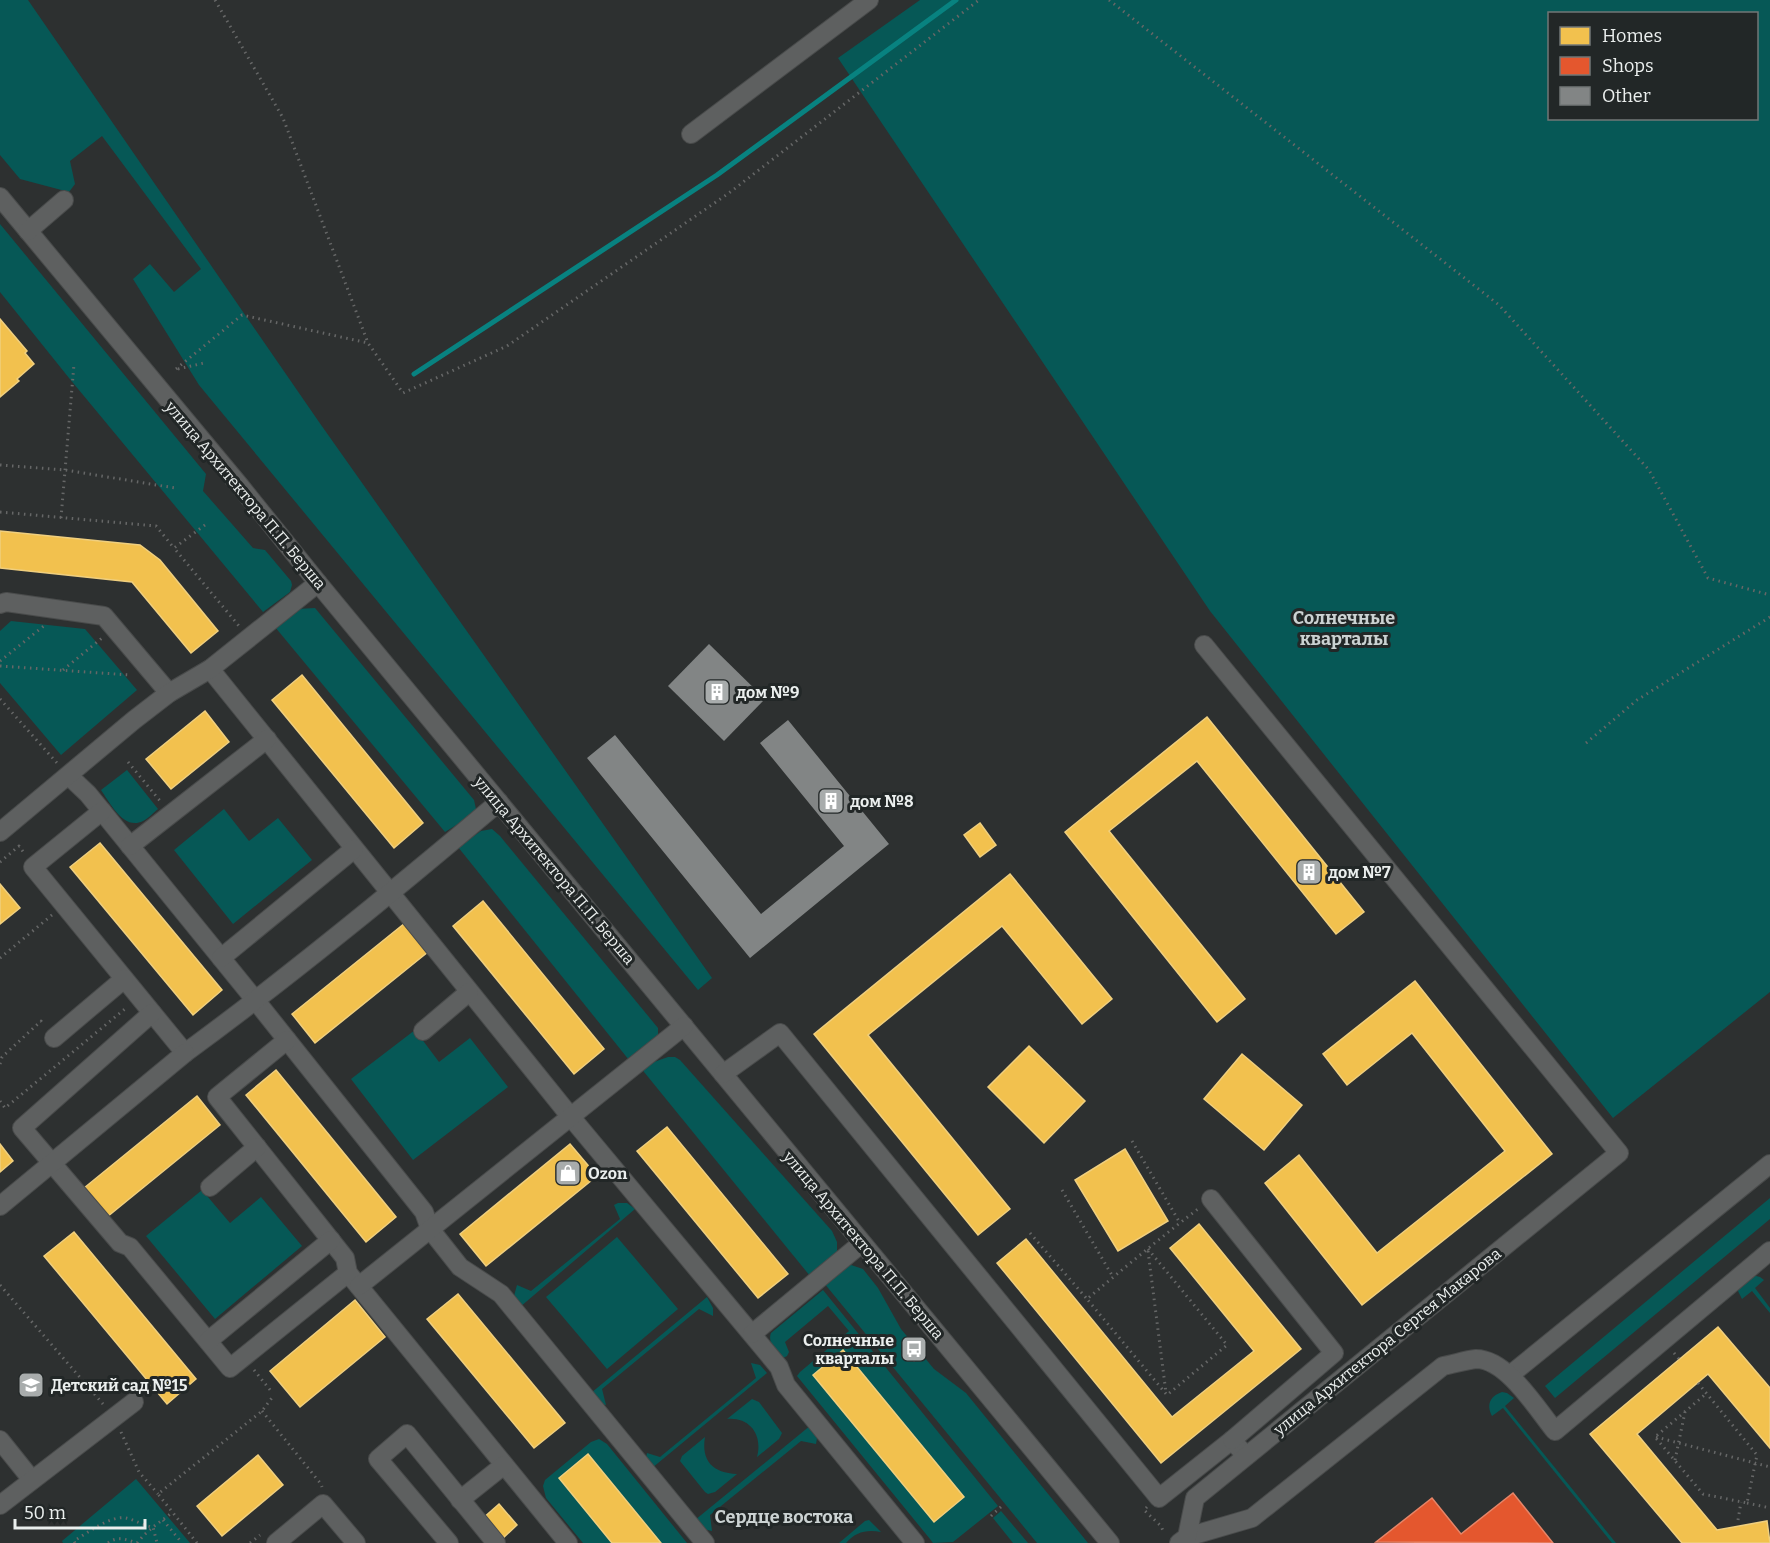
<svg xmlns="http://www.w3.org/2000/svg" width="1770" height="1543" font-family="Bitter,serif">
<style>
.green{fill:#065856;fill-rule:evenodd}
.homes{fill:#f2c14e;stroke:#f0cf7e;stroke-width:1.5}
.shops{fill:#e4572e;stroke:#e68568;stroke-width:1.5}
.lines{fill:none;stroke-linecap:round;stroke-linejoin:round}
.stream{stroke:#088280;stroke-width:5}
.building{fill:#828585}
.minor-casing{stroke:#494b4b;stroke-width:20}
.path{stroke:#666767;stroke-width:3;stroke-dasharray:1.5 4.5;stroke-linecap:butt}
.minor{stroke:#5e6060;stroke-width:18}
.labels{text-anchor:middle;stroke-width:6;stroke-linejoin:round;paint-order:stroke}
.street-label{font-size:16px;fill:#ebefee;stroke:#222727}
.poi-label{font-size:16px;font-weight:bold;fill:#ebefee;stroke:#222727;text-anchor:start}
.neighbourhood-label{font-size:18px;font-weight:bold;fill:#cbd2d2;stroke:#222727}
</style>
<rect width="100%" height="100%" fill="#2d3030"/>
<g class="green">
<polygon points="0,0 28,0 319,422 712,978 698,990 199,385 133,279 150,264 174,292 201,269 102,136 70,161 75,184 69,192 20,179 0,155"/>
<path d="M 920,0 L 1770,0 L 1770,992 L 1613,1118 L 1210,611 L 838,58 ZM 1550,14 L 1756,14 L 1756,118 L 1550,118 Z"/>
<polygon points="0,224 206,474 203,491 253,548 265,550 291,581 292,585 290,592 263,612 69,378 0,292"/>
<polygon points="315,608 474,800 476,809 471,816 445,832 275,627 297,609"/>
<polygon points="11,621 85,629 137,690 61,755 0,683 0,631"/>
<path d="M 127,770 L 158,809 C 154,812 149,818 143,821 C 124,831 110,803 101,790 Z"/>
<polygon points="224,809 249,841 278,818 312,860 233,924 174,850"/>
<polygon points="492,829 500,836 658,1028 658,1037 629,1060 458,847 481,831"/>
<polygon points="415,1030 439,1062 470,1038 508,1087 413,1160 351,1079"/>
<polygon points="668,1057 675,1057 680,1060 832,1231 837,1242 837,1253 810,1276 640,1067"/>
<polygon points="202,1190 230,1223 261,1197 302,1246 215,1319 146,1236"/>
<polygon points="1770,1198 1770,1219 1555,1398 1545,1386"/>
<polygon points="618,1203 627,1203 635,1209 520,1307 514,1296 517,1285 531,1291 620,1219 614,1205"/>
<polygon points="617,1237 678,1309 607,1369 546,1297"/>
<polygon points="851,1265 863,1269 878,1288 901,1329 934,1369 966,1393 1088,1543 1037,1543 824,1283 840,1270"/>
<polygon points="1752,1275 1760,1277 1764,1280 1755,1288 1770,1308 1770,1313 1752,1291 1742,1299 1738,1291 1739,1286"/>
<path d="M 823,1290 L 998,1506 L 953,1542 L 933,1543 L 930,1539 L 797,1376 L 800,1372 L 849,1331 L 828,1306 L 785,1342 L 789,1352 L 787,1356 L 783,1358 C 777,1351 767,1343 771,1333 ZM 842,1351 L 964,1497 L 935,1522 L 813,1375 Z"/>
<polygon points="707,1297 713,1308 713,1316 699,1309 602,1389 606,1405 602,1404 591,1393"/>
<polygon points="751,1363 760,1365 767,1373 652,1468 646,1458 647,1453 660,1457 756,1378"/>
<path d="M 1502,1392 L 1507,1393 L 1514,1398 L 1505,1406 L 1616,1543 L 1612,1543 L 1503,1408 L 1492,1416 C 1486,1405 1490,1396 1502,1392 Z"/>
<path d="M 752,1399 L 759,1402 L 782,1433 L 779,1439 L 757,1457 C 763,1435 750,1417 727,1419 Z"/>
<polygon points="811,1425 817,1438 816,1444 801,1441 710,1515 712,1531 703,1529 695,1520"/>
<path d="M 705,1437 C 701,1461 713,1473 737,1474 L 715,1492 L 708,1494 L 705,1492 L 680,1461 L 682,1456 Z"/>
<polygon points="599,1439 607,1444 687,1543 661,1543 588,1454 559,1478 612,1543 583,1543 546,1498 543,1486 545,1480 591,1442"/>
<polygon points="136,1479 190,1543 63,1543 62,1541"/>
<polygon points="1001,1511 1028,1543 1013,1543 993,1518"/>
<path d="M 869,1520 L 881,1532 C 867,1529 855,1532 846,1543 L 839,1543 L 865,1521 Z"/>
</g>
<g class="homes">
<polygon points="0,319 27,351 25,353 34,364 17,379 19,381 0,397"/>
<polygon points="0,531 140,545 160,560 218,631 191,653 132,582 0,568"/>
<polygon points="302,675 423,823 394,848 272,700"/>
<polygon points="205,711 229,742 171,789 146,759"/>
<polygon points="1207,717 1364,912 1336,934 1197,761 1109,831 1245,999 1217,1022 1065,832"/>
<polygon points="980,823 996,845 980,857 964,835"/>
<polygon points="100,843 222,990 193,1015 70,867"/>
<polygon points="1010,874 1112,999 1082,1024 1002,926 868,1035 1010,1209 978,1235 814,1034"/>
<polygon points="0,884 20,908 0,924"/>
<polygon points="483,901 604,1049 574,1074 453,926"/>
<polygon points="405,923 428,952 315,1043 292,1014"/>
<polygon points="1415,981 1552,1154 1362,1305 1265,1183 1299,1155 1377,1253 1505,1151 1412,1033 1347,1085 1323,1054"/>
<polygon points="1029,1046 1085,1101 1044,1143 988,1087"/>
<polygon points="1242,1054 1302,1105 1264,1150 1204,1099"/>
<polygon points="276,1070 396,1217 366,1242 246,1095"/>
<polygon points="197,1096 220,1125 107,1217 84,1188"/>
<polygon points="667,1127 788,1274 758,1298 637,1151"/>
<polygon points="0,1144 13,1161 0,1172"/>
<polygon points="570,1144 597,1176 486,1266 460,1234"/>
<polygon points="1125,1149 1168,1221 1118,1251 1075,1180"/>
<polygon points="1199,1224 1301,1349 1161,1463 997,1263 1026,1239 1172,1417 1254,1351 1170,1248"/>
<polygon points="74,1232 196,1379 167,1404 44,1256"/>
<polygon points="458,1294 565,1423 534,1448 427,1319"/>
<polygon points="355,1300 385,1337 300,1407 270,1371"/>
<polygon points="1718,1327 1770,1388 1770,1448 1708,1374 1637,1434 1717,1530 1767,1521 1770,1543 1682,1543 1590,1434"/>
<polygon points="843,1350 964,1497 934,1522 813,1375"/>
<polygon points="588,1454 661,1543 612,1543 559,1478"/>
<polygon points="258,1455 283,1485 222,1536 197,1506"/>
<polygon points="499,1504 517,1525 501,1540 482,1519"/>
</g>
<polygon class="shops" points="1513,1493 1553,1543 1376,1542 1432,1498 1461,1534"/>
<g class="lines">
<polyline class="stream" points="414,374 717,175 956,0"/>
</g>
<g class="building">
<polygon points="709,644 765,699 724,741 668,686"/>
<polygon points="788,720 889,844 750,958 587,758 615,735 761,914 844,846 760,743"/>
<polygon points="907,1345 918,1358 914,1362 903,1348"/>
</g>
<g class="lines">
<g class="minor-casing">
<g id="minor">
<polyline points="691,134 869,0"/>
<polyline points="0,197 240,486 318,583 1110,1543"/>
<polyline points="28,231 64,200"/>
<polyline points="0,604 6,602 104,616 169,693"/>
<polyline points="210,669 570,1116 779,1367 786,1385 915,1543"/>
<polyline points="69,776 88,794 256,1001 424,1212 430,1229 460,1267 501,1294 705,1543"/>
<path d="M 102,811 L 33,867 L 185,1053 C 293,974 396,889 499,802"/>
<polyline points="0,832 134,720 169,693 210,669 318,583"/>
<polyline points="130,846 267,739"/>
<polyline points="221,958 354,849"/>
<polyline points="152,1013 22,1128 120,1243 130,1247 230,1368 348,1273"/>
<polyline points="423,1031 469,992"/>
<polyline points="54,1038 124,979"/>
<polyline points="287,1040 217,1097 345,1258 348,1273 568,1543"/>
<polyline points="723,1074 780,1033 1159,1498 1232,1440 1246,1456"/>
<polyline points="210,1187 257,1147"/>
<polyline points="1211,1199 1334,1353 1232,1440"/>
<polyline points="0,1206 185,1053"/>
<polyline points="359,1286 684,1026"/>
<polyline points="752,1334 862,1243"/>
<polyline points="208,1341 331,1240"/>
<polyline points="1510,1375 1770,1164"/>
<polyline points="0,1440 32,1480"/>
<polyline points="460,1500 504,1465"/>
<polyline points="0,1505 134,1402"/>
<path d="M 1187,1537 L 1252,1518 L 1443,1366 C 1454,1364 1466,1360 1476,1359 C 1507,1359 1537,1409 1555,1431 L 1770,1251"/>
<polyline points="276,1543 323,1504 356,1543"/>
<polyline points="449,1543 378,1459 407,1434 496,1543"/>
<polyline points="1179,1543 1187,1537 1195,1498 1619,1153 1204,645"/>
</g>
</g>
<g class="path">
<polyline points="215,0 283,118 368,343 403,393 507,346 729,193 979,0"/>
<polyline points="1109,0 1499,305 1649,470 1708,578 1770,595"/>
<polyline points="176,369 242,315 368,343"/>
<polyline points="178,369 204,363"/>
<polyline points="0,465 65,470 175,488"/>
<polyline points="0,512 156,526 174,548"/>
<polyline points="61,518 74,364"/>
<polyline points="205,525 174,548 239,626"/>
<polyline points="0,661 45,625"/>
<polyline points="0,666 130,675"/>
<polyline points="63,670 102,638"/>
<polyline points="0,699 57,763"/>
<polyline points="1586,743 1637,700 1770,617"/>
<polyline points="128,762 161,802"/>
<polyline points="0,862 19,846 24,853"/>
<polyline points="0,958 52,915"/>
<polyline points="0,1064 2,1057 41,1021 43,1024"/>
<polyline points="0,1101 5,1108 126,1008"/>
<polyline points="1132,1141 1180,1223"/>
<polyline points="1062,1190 1113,1277"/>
<polyline points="1030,1233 1087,1299"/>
<path d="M 1148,1249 L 1227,1345 L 1167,1395 L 1087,1299 C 1123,1269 1160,1238 1198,1209"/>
<polyline points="1148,1251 1166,1393"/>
<polyline points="0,1285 103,1404"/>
<polyline points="1674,1353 1679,1359"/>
<polyline points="254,1370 271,1391"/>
<polyline points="1698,1383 1757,1455 1747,1503 1703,1494 1655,1437 1707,1393"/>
<polyline points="262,1411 321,1484 322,1487"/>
<polyline points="121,1432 139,1472 158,1494"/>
<polyline points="1656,1437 1770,1467"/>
<polyline points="1675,1460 1685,1412"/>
<polyline points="1747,1503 1770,1508"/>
<polyline points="1147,1507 1144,1510 1161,1526 1164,1533"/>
<polyline points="991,1516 1003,1505"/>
<polyline points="163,1520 182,1543"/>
<polyline points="1738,1520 1741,1502"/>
<path d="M 75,1543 L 74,1541 C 87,1533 111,1515 126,1518 C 135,1520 144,1526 153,1527 L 173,1512"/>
<path d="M 108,1543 C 117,1536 126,1539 136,1543"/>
<polyline points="137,1543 144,1535 153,1527 157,1543"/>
<polyline points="197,1543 158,1494 262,1411 274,1395"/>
<polyline points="250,1543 260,1535"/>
</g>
<use href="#minor" class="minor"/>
</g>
<defs>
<g id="building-square" transform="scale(1.35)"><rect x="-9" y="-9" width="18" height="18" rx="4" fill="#a8acac" stroke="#222727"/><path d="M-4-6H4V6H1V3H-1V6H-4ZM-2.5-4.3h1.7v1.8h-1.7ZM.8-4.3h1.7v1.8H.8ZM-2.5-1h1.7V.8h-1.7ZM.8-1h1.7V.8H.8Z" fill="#fff"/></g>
<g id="shop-square" transform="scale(1.35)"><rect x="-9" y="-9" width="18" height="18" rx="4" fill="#a8acac" stroke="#222727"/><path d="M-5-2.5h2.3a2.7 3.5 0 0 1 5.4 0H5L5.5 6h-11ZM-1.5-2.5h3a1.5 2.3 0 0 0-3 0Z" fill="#fff"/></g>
<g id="bus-square" transform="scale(1.35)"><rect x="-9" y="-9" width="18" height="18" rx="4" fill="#a8acac" stroke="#222727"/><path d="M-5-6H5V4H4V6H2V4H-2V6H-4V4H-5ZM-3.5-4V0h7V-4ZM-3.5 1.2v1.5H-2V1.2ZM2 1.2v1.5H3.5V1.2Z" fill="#fff"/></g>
<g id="school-square" transform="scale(1.35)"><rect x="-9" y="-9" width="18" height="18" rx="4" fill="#a8acac" stroke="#222727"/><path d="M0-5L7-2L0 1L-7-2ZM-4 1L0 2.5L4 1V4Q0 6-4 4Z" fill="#fff"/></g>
</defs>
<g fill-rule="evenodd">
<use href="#building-square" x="717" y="692"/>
<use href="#building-square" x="831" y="801"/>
<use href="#building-square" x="1309" y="872"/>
<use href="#shop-square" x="568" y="1173"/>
<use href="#bus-square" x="914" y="1349"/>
<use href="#school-square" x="31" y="1385"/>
</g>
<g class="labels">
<g class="street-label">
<text transform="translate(246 495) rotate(50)" y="6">улица Архитектора П.П. Берша</text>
<text transform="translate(555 870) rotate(50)" y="6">улица Архитектора П.П. Берша</text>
<text transform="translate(864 1245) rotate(50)" y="6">улица Архитектора П.П. Берша</text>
<text transform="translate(1387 1341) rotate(-39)" y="6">улица Архитектора Сергея Макарова</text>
</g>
<g class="poi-label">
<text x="736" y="698">дом №9</text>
<text x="850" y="807">дом №8</text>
<text x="1328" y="878">дом №7</text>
<text x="588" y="1179">Ozon</text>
<text x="894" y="1346" text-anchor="end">Солнечные<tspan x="894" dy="18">кварталы</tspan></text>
<text x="51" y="1391">Детский сад №15</text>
</g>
<g class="neighbourhood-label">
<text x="1344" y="624">Солнечные<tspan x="1344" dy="21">кварталы</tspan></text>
<text x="784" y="1523">Сердце востока</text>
</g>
</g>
<rect x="1548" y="12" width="210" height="108" fill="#222727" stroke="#727777" stroke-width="1.5"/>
<rect x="1560" y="27" width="30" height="18" fill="#f2c14e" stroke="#727777" stroke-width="1.5"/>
<text x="1602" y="42" font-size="18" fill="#ebefee">Homes</text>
<rect x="1560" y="57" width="30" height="18" fill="#e4572e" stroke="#727777" stroke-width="1.5"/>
<text x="1602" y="72" font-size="18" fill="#ebefee">Shops</text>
<rect x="1560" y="87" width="30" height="18" fill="#828585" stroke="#727777" stroke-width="1.5"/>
<text x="1602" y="102" font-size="18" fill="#ebefee">Other</text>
<path d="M15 1519v9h130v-9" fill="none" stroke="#ebefee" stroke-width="3"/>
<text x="24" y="1519" font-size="18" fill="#ebefee" stroke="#222727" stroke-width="4.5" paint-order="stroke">50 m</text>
</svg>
